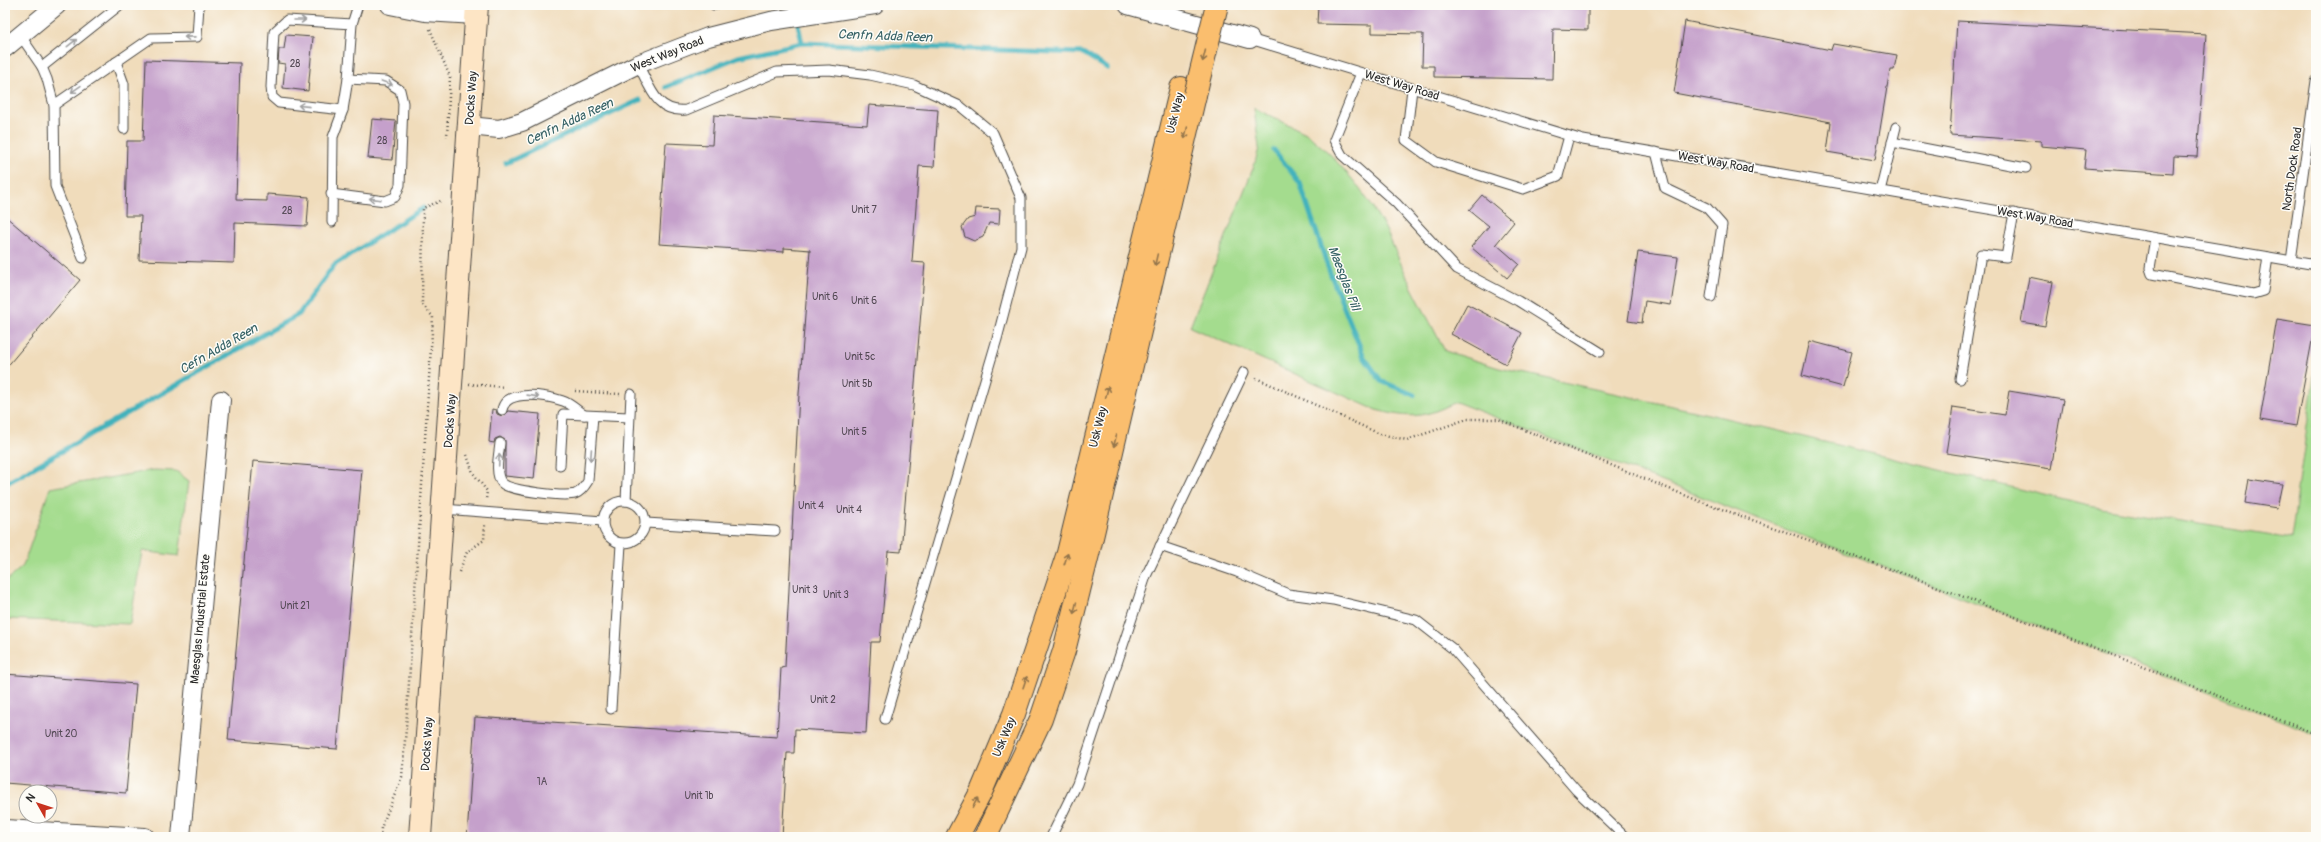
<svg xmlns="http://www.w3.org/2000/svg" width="2321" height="842" font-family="Pangolin,sans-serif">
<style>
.green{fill:#a4dc8e;stroke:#68845c}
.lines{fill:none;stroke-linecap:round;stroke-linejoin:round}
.stream{stroke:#43b2bc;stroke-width:5}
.building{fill:#c5a0cb}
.lane-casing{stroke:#494641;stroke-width:11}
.street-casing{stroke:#494641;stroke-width:20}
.secondary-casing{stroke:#494641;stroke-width:24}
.primary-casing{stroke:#494641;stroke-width:24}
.path{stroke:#494641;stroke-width:2.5;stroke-dasharray:1 3;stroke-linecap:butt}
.lane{stroke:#fff;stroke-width:9}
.street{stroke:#fff;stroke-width:18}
.secondary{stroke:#fde5c5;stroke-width:22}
.primary{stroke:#fabe6e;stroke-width:22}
.primary-bridge-casing{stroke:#494641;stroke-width:24;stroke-linecap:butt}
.primary-bridge{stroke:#fabe6e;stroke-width:22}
.oneway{stroke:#a0a0a0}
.oneway2{stroke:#92744c}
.labels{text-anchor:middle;stroke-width:3;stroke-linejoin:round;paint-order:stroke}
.number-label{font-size:10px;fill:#524853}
.street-label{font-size:12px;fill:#2b2b2b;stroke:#fdfcf7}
.water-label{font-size:13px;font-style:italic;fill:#356165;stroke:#fdfcf7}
</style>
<rect width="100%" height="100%" fill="#fdfcf7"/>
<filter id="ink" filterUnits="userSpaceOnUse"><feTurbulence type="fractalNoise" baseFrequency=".025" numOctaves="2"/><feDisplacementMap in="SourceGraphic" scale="8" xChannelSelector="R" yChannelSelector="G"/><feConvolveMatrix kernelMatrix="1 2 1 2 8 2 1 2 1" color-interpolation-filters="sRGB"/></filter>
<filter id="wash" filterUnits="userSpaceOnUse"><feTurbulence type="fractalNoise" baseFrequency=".012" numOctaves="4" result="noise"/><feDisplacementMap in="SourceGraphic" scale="16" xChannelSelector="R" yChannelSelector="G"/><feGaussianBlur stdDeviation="0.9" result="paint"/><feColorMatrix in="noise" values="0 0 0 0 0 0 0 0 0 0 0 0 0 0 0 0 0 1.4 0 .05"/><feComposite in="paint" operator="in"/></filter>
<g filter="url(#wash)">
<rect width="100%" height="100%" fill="#f0dcbb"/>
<g class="green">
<path d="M 1254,108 L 1306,133 L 1330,154 L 1353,180 L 1370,203 L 1385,228 L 1411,286 L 1445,351 L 1499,368 L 1717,416 L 2089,506 L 2291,539 L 2316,363 L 2316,734 L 1456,402 C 1424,418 1411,419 1376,410 L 1190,327 L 1254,166 L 1259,148 Z"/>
<polygon points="154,470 176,471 189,481 179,556 142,551 130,624 5,619 5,582 23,566 50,488"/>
</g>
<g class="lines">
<g class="stream">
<polyline points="794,5 802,43"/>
<polyline points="666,87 738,57 802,43 1083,53 1107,68"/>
<polyline points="1274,150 1300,183 1329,270 1364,357 1381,381 1414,395"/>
<polyline points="506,163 640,100"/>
<polyline points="5,484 299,314 334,265 423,208"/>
</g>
</g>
<g id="blocks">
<g class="building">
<polygon points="1318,5 1588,5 1588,30 1553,29 1552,79 1434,77 1434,66 1422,66 1423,34 1372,33 1372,25 1317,24"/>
<polygon points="1685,21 1831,50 1833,44 1897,55 1894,69 1890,69 1875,160 1827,152 1831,122 1674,93"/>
<polygon points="1957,21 2206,34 2197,157 2174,156 2173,174 2084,168 2086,150 2041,146 2041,141 1950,135"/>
<polygon points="286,35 313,37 308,91 283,88 285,64 278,63 279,49 284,49"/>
<polygon points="146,60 240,63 236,200 267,201 267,194 309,197 307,226 235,223 234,263 139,260 141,216 125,216 127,141 143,141"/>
<polygon points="869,105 938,110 934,167 919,166 912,262 925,263 901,552 888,551 880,642 871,642 866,733 795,729 794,753 787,753 782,837 467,837 475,717 777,737 781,668 785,667 799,394 810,250 784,248 784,252 659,244 666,143 712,145 714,115 867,125"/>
<polygon points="372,119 396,121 392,160 368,158"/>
<polygon points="1482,195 1514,222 1496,244 1519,264 1507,278 1471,247 1489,226 1469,210"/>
<polygon points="976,208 1000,209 999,224 989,223 983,237 974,241 965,237 962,227 968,219 975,217"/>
<polygon points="5,216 80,280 5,369"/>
<polygon points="1638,252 1678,257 1671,305 1645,301 1642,323 1628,321"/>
<polygon points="2029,277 2053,282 2045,326 2021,322"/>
<polygon points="1467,304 1522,333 1506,364 1451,334"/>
<polygon points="2277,319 2315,325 2296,426 2260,420"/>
<polygon points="1810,341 1852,352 1843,387 1802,376"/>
<polygon points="2009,391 2063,400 2051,469 1946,453 1953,407 2005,415"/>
<polygon points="492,409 496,410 497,414 502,416 508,411 540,414 534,479 505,476 505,440 500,437 495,439 494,443 489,442"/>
<polygon points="253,461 362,470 337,749 228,740"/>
<polygon points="2249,479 2282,484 2277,508 2245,503"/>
<polygon points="5,674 136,684 126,793 5,783"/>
</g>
</g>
</g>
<g filter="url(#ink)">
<use href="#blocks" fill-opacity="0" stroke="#494641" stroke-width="1"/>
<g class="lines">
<g class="lane-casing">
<g id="lane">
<polyline points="714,5 715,5"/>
<polyline points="20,35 42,67 47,79 54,105 55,186 83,258"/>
<polyline points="1250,39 1583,140 2316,265"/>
<polyline points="116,62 124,84 124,129"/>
<path d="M 638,64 C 650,87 656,113 686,110 L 777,72 L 829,70 L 870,75 L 914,85 L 960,106 L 993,133 L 1021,198 L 1021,247 L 997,339 L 885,719"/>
<polyline points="42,67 120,5"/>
<polyline points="1361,73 1334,140 1342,155 1396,203 1457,269 1518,301 1600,352"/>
<polyline points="1412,89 1406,140 1436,162 1523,189 1558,176 1569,136"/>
<polyline points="54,105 151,38 197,37 199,5"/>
<polyline points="343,110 279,103 272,97 271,87 274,32 287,20 352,24"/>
<polyline points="1892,142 2026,168"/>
<polyline points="1656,152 1665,188 1707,208 1722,225 1711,297"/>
<polyline points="1880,191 1896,127"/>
<polyline points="331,194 385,201 395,197 400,185 403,103 400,90 386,81 348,79"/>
<polyline points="332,222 333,137 343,110 348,79 352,24 358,5"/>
<polyline points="2155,238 2150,268 2152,274 2253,294 2263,291 2268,257"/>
<polyline points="2291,261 2316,81"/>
<polyline points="1960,379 1981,254 2006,257 2014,213"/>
<path d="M 502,410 C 506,388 547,396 563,401 C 570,403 578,411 584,415"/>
<path d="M 500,443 C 499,454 494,474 502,483 C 510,491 564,497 575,494 C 581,492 585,486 588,481 L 593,416"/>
<polyline points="560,466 563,414 629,417"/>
<circle cx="624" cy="522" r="21"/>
<polyline points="626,501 631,394"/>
<polyline points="443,509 603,521"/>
<polyline points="646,523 775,531"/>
<polyline points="1160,546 1237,572 1288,594 1333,600 1416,620 1453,649 1576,790 1625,837"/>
<polyline points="611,709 621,544"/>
<polyline points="1051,837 1077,784 1146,576 1244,372"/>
</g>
</g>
<g class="street-casing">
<g id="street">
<polyline points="390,5 425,12 476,15"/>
<polyline points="1128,5 1250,39"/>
<polyline points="5,48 57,5"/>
<polyline points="469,126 499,129 522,122 638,64 708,37 771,21 875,5"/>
<polyline points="5,829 145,837"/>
<polyline points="181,837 221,400"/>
</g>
</g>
<g class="secondary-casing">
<polyline id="secondary" points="420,837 477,5"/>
</g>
<g class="primary-casing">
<g id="primary">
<polyline points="957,837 981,792 1014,714 1068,553 1181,88"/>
<polyline points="985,837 1041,719 1064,651 1089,550 1195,95"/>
</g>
</g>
<g class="path">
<polyline points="430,29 450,77 447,137"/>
<polyline points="1256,378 1380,434 1407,440 1467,419 1498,419 1699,501 1915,578 2316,734"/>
<polyline points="469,384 504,387"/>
<polyline points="575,391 620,394"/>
<polyline points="467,455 473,473 487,491 486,500"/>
<polyline points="459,572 467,552 484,540 485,525"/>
<polyline points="380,837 381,828 402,777 406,728 433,317 422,304 423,208 443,200"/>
</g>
<use href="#lane" class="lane"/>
<use href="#street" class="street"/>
<use href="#secondary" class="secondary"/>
<use href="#primary" class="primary"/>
<g class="primary-bridge-casing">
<polyline id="primary-bridge" points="1195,95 1217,5"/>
</g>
<use href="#primary-bridge" class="primary-bridge"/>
</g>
<defs><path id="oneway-shaft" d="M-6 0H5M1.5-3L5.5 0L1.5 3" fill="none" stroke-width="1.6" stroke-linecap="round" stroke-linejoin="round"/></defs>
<g class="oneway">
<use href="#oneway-shaft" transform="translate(300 20)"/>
<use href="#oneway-shaft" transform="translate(190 37) rotate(179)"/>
<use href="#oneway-shaft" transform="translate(72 43) rotate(-38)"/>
<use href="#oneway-shaft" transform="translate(387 83) rotate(20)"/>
<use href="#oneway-shaft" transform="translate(76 89) rotate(145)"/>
<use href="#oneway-shaft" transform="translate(304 106) rotate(-174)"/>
<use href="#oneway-shaft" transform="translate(375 199) rotate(-173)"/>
<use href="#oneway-shaft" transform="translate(533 396) rotate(8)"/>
<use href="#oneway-shaft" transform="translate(591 455) rotate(94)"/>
<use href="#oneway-shaft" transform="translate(499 460) rotate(-87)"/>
</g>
<g class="oneway2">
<use href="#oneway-shaft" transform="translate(1204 56) rotate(104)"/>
<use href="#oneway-shaft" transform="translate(1186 133) rotate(103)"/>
<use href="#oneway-shaft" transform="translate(1156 260) rotate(103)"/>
<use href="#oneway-shaft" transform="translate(1107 392) rotate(-76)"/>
<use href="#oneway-shaft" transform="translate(1115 441) rotate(103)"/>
<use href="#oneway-shaft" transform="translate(1066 559) rotate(-72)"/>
<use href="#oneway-shaft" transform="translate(1075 608) rotate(104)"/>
<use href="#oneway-shaft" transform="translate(1025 682) rotate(-71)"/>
<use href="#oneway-shaft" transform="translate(975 803) rotate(-62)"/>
</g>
</g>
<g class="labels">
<g class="number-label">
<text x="295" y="67">28</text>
<text x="382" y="144">28</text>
<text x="864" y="213">Unit 7</text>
<text x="287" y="214">28</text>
<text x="825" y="300">Unit 6</text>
<text x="864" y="304">Unit 6</text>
<text x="860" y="360">Unit 5c</text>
<text x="857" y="387">Unit 5b</text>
<text x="854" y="435">Unit 5</text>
<text x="811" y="509">Unit 4</text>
<text x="849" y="513">Unit 4</text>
<text x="805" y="593">Unit 3</text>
<text x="836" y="598">Unit 3</text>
<text x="295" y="609">Unit 21</text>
<text x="823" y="703">Unit 2</text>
<text x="61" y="737">Unit 20</text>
<text x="542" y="785">1A</text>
<text x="699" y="799">Unit 1b</text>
</g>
<g class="street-label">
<text transform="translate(667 54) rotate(-22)" y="4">West Way Road</text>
<text transform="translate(1402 85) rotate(17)" y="4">West Way Road</text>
<text transform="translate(471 98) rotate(-86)" y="4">Docks Way</text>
<text transform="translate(1175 113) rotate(-76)" y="4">Usk Way</text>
<text transform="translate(1716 162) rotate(10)" y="4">West Way Road</text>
<text transform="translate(2292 169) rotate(-82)" y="4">North Dock Road</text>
<text transform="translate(2035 217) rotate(10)" y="4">West Way Road</text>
<text transform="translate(450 421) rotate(-86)" y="4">Docks Way</text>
<text transform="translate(1098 427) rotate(-76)" y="4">Usk Way</text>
<text transform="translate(200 619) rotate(-85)" y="4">Maesglas Industrial Estate</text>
<text transform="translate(1004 737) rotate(-67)" y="4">Usk Way</text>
<text transform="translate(427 744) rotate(-86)" y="4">Docks Way</text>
</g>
<g class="water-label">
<text transform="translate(885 35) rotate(2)" y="5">Cenfn Adda Reen</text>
<text transform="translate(569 121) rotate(-25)" y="5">Cenfn Adda Reen</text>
<text transform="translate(1345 278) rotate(69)" y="5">Maesglas Pill</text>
<text transform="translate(218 348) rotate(-30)" y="5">Cefn Adda Reen</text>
</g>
</g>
<rect width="2321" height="842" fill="none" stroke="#fdfcf7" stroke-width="20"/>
<g transform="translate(38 804) rotate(309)"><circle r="19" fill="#fdfcf7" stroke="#a9a8a5"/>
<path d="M0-3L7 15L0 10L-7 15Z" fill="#c8321e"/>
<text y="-6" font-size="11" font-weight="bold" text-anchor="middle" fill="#2b2b2b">N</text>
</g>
</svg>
